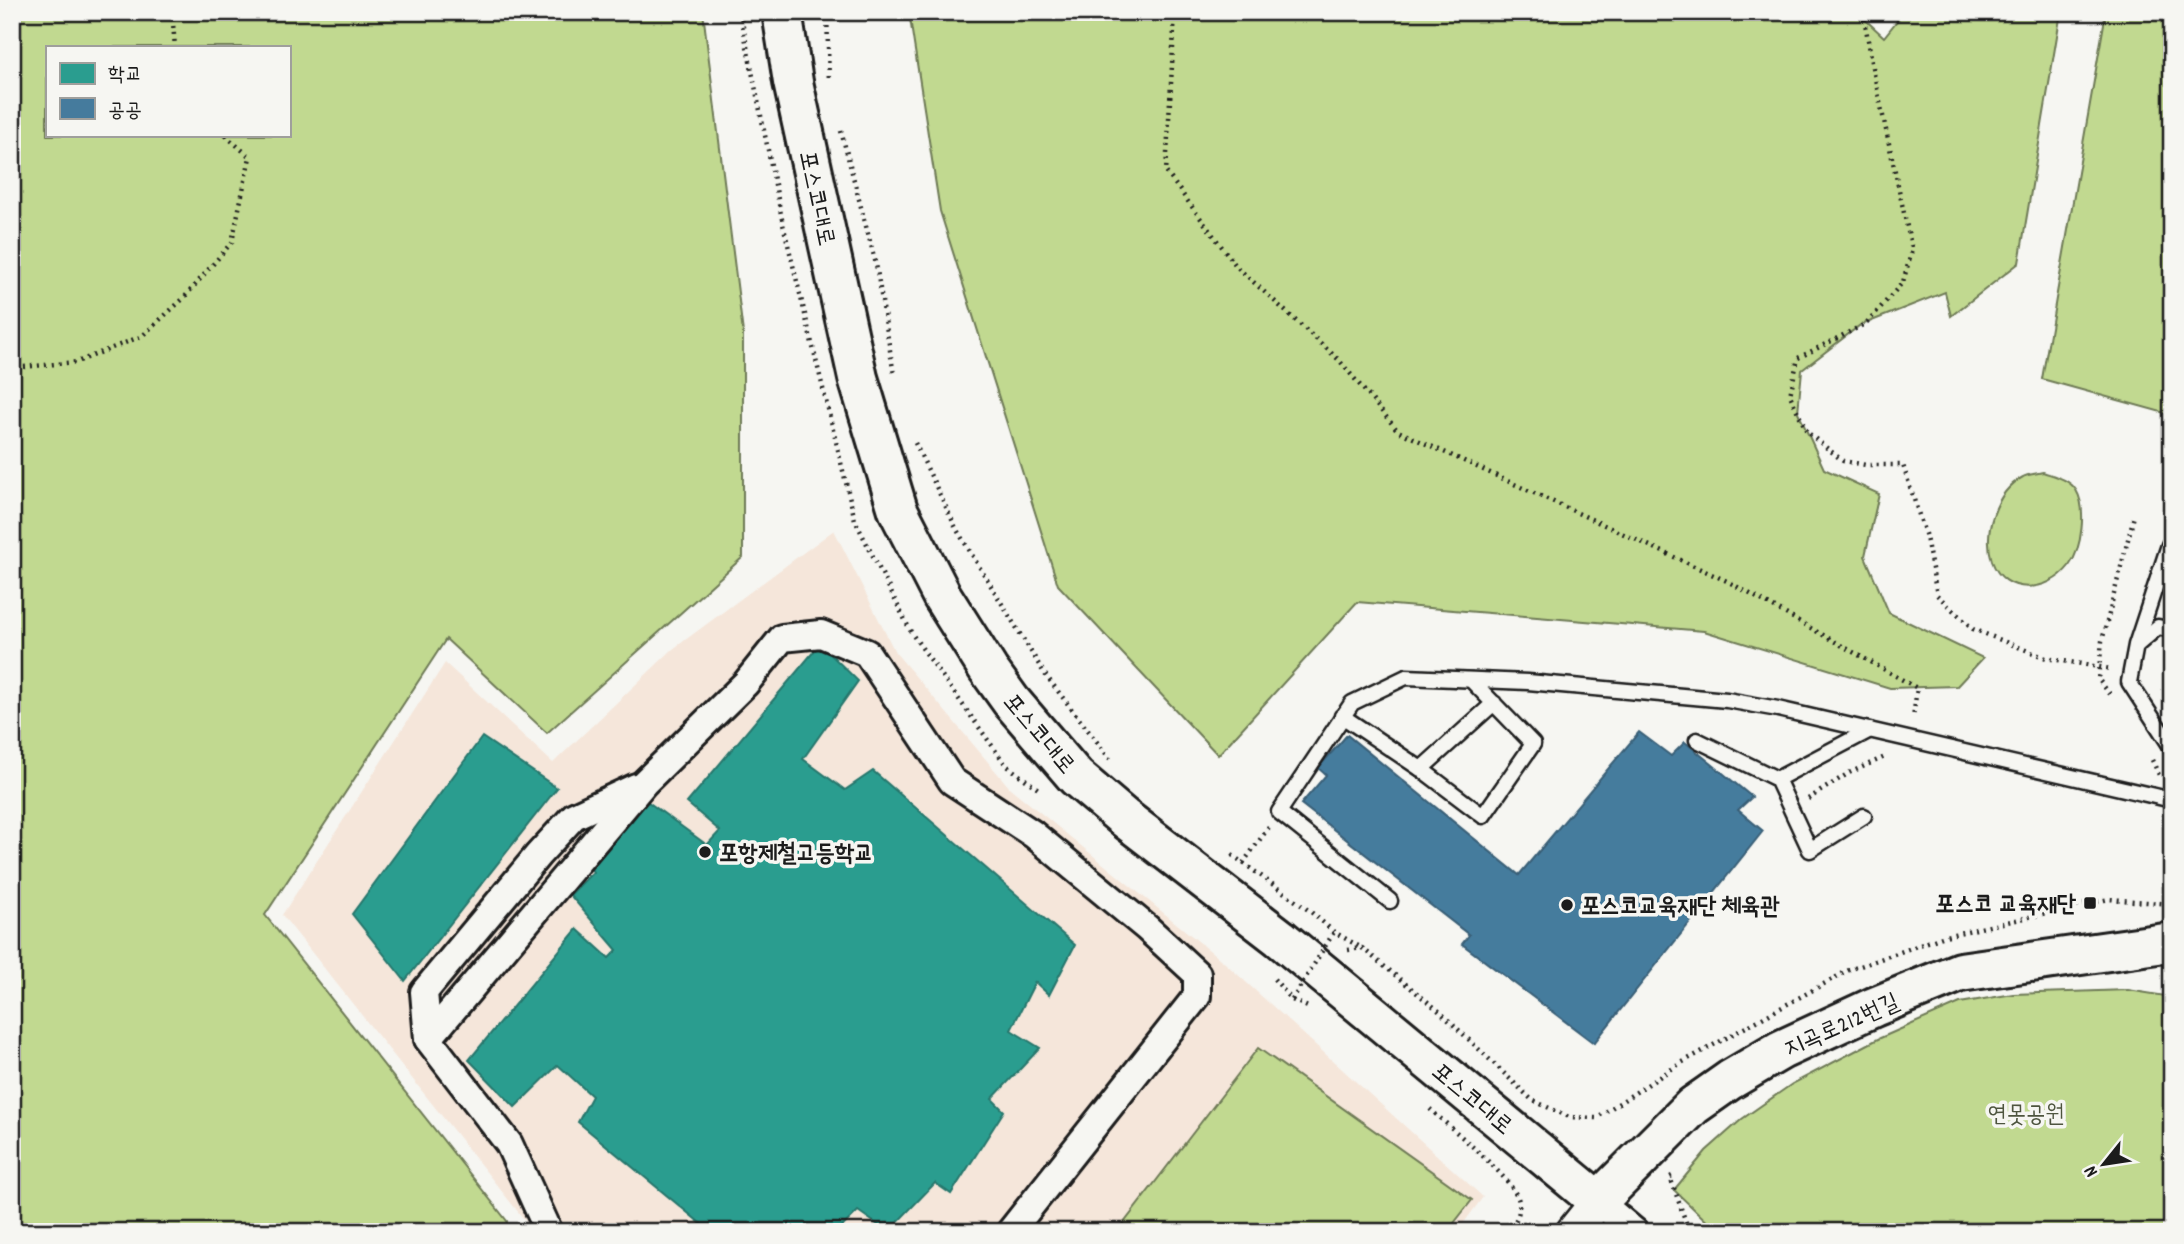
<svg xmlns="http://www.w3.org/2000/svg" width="2184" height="1244" font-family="Dekko,'Poor Story',sans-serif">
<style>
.built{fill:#f5e6da}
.green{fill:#c1d990;stroke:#6e7a56;stroke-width:2;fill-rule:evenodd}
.schools{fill:#2a9d8f;stroke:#26766c;stroke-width:2}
.public{fill:#457b9d;stroke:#395e76;stroke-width:2}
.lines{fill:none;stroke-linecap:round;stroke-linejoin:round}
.service-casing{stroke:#1c1c1c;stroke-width:19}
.minor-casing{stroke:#1c1c1c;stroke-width:32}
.tertiary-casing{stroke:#1c1c1c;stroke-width:38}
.secondary-casing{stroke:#1c1c1c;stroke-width:44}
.primary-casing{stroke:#1c1c1c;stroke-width:44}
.path{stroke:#1c1c1c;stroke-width:4.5;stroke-dasharray:2 5;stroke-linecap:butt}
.service{stroke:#f6f6f2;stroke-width:14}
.minor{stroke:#f6f6f2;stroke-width:26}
.tertiary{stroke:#f6f6f2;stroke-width:33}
.secondary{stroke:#f6f6f2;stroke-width:38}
.primary{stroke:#f6f6f2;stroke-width:38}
.path-bridge{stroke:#1c1c1c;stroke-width:4.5;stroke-dasharray:2 5;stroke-linecap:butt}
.poi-dot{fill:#1c1c1c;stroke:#f6f6f2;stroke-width:2.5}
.labels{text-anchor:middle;stroke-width:7;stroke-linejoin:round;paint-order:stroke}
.street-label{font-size:24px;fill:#1c1c1c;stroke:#f6f6f2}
.poi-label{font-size:24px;font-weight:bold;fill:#1c1c1c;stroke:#f6f6f2;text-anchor:start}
.park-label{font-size:24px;fill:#4e553f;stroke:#f6f6f2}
</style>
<rect width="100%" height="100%" fill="#f6f6f2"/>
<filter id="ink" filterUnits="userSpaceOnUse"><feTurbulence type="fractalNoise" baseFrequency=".0143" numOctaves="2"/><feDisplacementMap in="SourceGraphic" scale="14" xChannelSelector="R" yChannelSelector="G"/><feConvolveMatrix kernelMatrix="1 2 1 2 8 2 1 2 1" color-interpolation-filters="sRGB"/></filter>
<g filter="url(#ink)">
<polygon class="built" points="834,530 895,652 1010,788 1225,963 1483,1197 1457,1232 528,1232 527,1223 282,915 445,663 553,763 673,649"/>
<g class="green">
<path d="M 12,12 L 703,12 L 743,333 L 743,557 L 547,733 L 446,639 L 265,915 L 507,1221 L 506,1232 L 12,1232 ZM 47,47 L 289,47 L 289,135 L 47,135 Z"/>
<polygon points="909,12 1857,12 1884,37 1904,12 2061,12 2019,263 1951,316 1945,292 1859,326 1802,370 1798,412 1824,469 1879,494 1865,556 1889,613 1983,658 1957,686 1890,688 1704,631 1357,602 1218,755 1058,585 940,211"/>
<polygon points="2106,12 2172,12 2172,415 2042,379"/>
<path d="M 2043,472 C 2054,476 2069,479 2076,490 C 2087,508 2082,549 2069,566 C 2048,593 2004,596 1992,561 C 1983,533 1995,492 2023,477 C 2028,474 2037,474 2043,472 Z"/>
<polygon points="2128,990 2172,997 2172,1232 1718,1232 1674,1190 1706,1151 1742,1119 1792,1084 1878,1039 1960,1003 2013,994"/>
<polygon points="1258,1048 1472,1200 1447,1232 1117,1232"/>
</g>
<g class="schools">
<polygon points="820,644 858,681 803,759 845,790 873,771 1075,945 1049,995 1035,982 1011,1030 1040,1048 992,1099 1004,1111 951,1194 935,1183 888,1232 858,1211 837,1232 711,1232 578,1122 592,1096 558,1065 515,1107 469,1060 577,929 609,958 617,950 570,895 593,872 589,865 627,818 632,821 644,799 707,845 720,831 687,803"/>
<polygon points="482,737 557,788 405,981 352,914"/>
</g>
<polygon class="public" points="1639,732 1671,756 1685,742 1752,797 1738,810 1763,831 1594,1043 1462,944 1469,935 1301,804 1326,775 1318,768 1347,735 1519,875"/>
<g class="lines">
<g class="service-casing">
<g id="service">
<polyline points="2172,546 2169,545 2136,645 2129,682 2172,748"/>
<polyline points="2137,645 2158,627 2172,630"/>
<polyline points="1471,680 1533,744 1483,816 1421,769 1494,703"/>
<polyline points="1342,716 1421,769"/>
<polyline points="1697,740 1777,779"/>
<polyline points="1864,816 1810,850 1777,779 1870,730"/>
<polyline points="1390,901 1279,812 1352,703 1406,677 1528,682 1727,700 1778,709 2172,800"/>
</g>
</g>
<g class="minor-casing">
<g id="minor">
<polyline points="428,1039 644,783 746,683 782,638 821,634 867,653 952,781 1033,834 1147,928 1197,974 1197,996 1010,1232"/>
<polyline points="1598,1201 1635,1232"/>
<polyline points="549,1232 509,1144 428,1039 424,992 538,855 574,816 636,787"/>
</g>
</g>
<g class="tertiary-casing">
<polyline id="tertiary" points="1573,1232 1598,1201"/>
</g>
<g class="secondary-casing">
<polyline id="secondary" points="1598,1201 1693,1106 1730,1080 1781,1050 1874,1007 1960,972 2172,942"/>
</g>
<g class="primary-casing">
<polyline id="primary" points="782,12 793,82 858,378 898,510 942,596 988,669 1011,701 1076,777 1123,817 1280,938 1598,1201"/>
</g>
<g class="path">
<polyline points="172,12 175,47"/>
<polyline points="740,12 783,224 855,520 912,634 1006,765 1041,791"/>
<polyline points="827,12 829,82"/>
<polyline points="1175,12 1166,172 1237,267 1339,360 1398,431 1729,582 1917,688 1913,718"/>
<polyline points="1863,12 1875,79 1912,250 1903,282 1867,323 1798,358 1790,395 1807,432 1843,461 1866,465 1903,465 1926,537 1937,595 1973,629 2046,658 2111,669"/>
<polyline points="841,131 876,264 894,375"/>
<polyline points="12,374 23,367 77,362 142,336 183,299 232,242 250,157 225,135"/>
<polyline points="915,443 957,530 1044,673 1110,759"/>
<polyline points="2110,694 2098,679 2102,641 2134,516"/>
<polyline points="2152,760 2160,777"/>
<polyline points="1808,799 1849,773 1887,756"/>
<polyline points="1232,855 1311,912 1334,932 1362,948"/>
<polyline points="1243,863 1269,827"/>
<polyline points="1348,950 1362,948 1439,1011 1532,1100 1569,1117 1596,1118 1681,1063 1849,970 1945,936 2109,899 2172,904"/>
<polyline points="1274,979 1292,1000 1310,1008"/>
<path d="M 1430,1109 C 1448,1126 1516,1180 1519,1202 C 1521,1215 1514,1223 1508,1232"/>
<polyline points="1672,1176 1670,1177 1688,1228 1693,1232"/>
</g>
<use href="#service" class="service"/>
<use href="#minor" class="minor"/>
<use href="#tertiary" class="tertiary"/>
<use href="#secondary" class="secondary"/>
<use href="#primary" class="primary"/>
<polyline class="path-bridge" points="1292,1000 1334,932"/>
</g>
</g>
<g class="poi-dot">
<circle cx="705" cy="852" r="7"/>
<rect x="2083" y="896" width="14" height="14" rx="3.5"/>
<circle cx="1567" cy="905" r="7"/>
</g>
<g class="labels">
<g class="street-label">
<text transform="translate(818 198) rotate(78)" y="8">포스코대로</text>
<text transform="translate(1040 733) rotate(50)" y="8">포스코대로</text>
<text transform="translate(1841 1024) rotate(-24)" y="8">지곡로212번길</text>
<text transform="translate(1473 1098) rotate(40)" y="8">포스코대로</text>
</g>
<g class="poi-label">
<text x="719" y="860">포항제철고등학교</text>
<text x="2076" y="911" text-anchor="end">포스코 교육재단</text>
<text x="1581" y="913">포스코교육재단 체육관</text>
</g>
<g class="park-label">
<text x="2026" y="1121">연못공원</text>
</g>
</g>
<rect width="2184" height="1244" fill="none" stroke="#f6f6f2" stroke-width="42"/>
<rect x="21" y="21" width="2142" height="1202" fill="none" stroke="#1c1c1c" stroke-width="2.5" filter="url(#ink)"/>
<rect x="46" y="46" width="245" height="91" fill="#f6f6f2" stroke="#9f9f9c" stroke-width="2"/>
<rect x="60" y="63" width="35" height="21" fill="#2a9d8f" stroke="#9f9f9c" stroke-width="2"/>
<text x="108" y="80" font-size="21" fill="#1c1c1c">학교</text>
<rect x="60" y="98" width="35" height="21" fill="#457b9d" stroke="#9f9f9c" stroke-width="2"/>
<text x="108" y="116" font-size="21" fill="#1c1c1c">공공</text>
<g transform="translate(2104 1164) rotate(240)" stroke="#f6f6f2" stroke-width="5" paint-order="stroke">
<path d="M0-5L12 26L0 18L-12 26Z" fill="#1c1c1c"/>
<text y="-10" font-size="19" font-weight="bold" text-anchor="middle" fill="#1c1c1c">N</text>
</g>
</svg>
